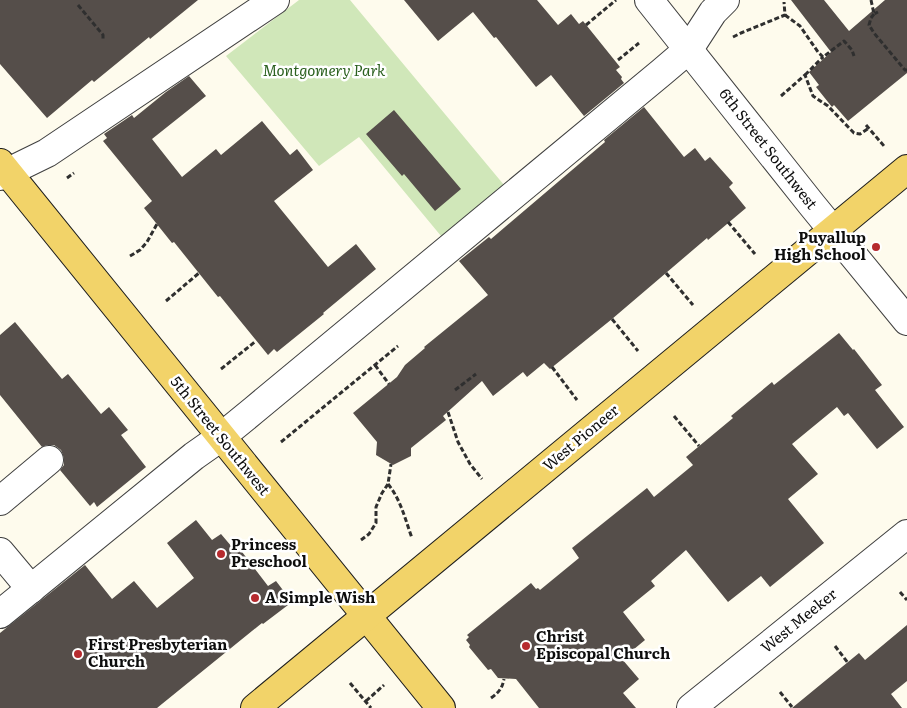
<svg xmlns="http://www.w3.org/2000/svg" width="907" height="708" font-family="Literata,serif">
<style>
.green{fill:#d0e7b9}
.building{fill:#554e4a}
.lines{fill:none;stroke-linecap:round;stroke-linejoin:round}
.minor-casing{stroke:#404040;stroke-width:30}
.major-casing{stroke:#1e1e1e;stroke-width:30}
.path{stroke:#2f2f2f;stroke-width:3;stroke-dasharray:5 2.5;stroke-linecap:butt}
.minor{stroke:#fff;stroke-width:28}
.major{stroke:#f2d369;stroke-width:28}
.poi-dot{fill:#b62b2f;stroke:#fff;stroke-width:2}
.labels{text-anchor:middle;stroke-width:5;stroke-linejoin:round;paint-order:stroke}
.park-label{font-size:15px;font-style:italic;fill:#2c6120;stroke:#fff}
.street-label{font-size:15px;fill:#0d0d0d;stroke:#fff}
.poi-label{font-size:15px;font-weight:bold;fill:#0d0d0d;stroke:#fff;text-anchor:start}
</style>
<rect width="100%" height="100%" fill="#fefbed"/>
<polygon class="green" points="299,0 350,0 509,191 446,242 359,137 319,166 226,56"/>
<g class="building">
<polygon points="0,0 198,0 150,39 149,37 94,82 92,80 47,118 0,64"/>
<polygon points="404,0 537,0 558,25 571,14 579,24 583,21 620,67 616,70 622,77 621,79 624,83 584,116 551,75 536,87 496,37 494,38 473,12 438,41"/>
<polygon points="791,0 824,0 849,31 885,0 907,0 907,73 848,121 834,105 832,107 816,87 819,85 809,72 831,52"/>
<polygon points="189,76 206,96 152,139 182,177 216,149 221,155 262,121 290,155 297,149 313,170 274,201 328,267 356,244 376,269 323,313 324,314 277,352 274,349 268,355 220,296 218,297 174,242 172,243 144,208 152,201 103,141 107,138 104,134 132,115 134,118 166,92"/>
<polygon points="644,107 684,157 695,148 705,161 710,157 733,183 729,187 746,208 708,240 707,238 612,319 550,369 544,363 527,377 523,372 493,396 482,381 443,416 446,420 411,448 411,456 393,465 376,455 377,442 353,413 397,377 405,365 425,348 424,347 488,295 459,261 489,237 491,239 605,142 604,140"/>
<polygon points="394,110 461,189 435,211 404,174 402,176 366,134"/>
<polygon points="15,322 62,379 68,374 101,414 109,407 128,430 121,435 146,467 97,507 94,502 90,506 60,470 64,465 64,458 61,450 54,445 47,445 42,447 0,395 0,335"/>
<polygon points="839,333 853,350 854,349 882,385 875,390 904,427 877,449 848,413 844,416 837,407 792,444 818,474 788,499 824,543 770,587 761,576 728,602 686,550 651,581 655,586 623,612 645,640 622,659 639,679 623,693 636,708 539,708 516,679 498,678 491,669 488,670 469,647 470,645 466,640 469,637 467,635 531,583 536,589 538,588 540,590 579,558 572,548 647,488 654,497 693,465 686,457 733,418 731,416 772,382 774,385"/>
<polygon points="196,520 212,540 221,534 232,547 236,544 268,586 276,581 292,602 263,624 262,623 157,708 0,708 0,633 85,565 112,599 134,581 157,608 194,578 167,543"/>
<polygon points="907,625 907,681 891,694 902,708 792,708 859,653 865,660"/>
</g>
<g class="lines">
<g class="minor-casing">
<g id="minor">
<polyline points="649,0 812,205 907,321"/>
<polyline points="0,176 47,153 275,0"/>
<polyline points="0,501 49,460"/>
<polyline points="0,552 31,589"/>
<polyline points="0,614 194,456 221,437 254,410 662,72 689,49 713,12 725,0"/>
<polyline points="691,708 907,534"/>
</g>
</g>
<g class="major-casing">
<g id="major">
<polyline points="0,163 441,708"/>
<polyline points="255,708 907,169"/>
</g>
</g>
<g class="path">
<polyline points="871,0 874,14 878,12"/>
<polyline points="78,5 103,35 103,39"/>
<polyline points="874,14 871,18 869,25 874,33 905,70 907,70"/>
<polyline points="785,15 800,26 818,52 823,57 844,41 852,50 854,56"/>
<polyline points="586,25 616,0"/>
<polyline points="733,37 741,33 785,15 784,2"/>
<polyline points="618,60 639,43"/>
<polyline points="805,75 823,57"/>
<polyline points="781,96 805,75 813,96 828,106 854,133 860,134 869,128"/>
<polyline points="866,125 884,146"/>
<polyline points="67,178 74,173"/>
<polyline points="728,222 755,254"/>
<polyline points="130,256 140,250 147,242 157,224"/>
<polyline points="666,273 693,305"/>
<polyline points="166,301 199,273"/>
<polyline points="612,319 638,351"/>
<polyline points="375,365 389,384"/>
<polyline points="552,367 577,400"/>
<polyline points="221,369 256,341"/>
<polyline points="455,390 476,374"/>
<polyline points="448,412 458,442 470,464 482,479"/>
<polyline points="674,416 699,446"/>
<polyline points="281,442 398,346"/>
<path d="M 388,484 C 401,500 405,519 412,538"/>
<polyline points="361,540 369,534 376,523 376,507 382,493 388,484 391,464"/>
<polyline points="900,592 907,600"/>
<polyline points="835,646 848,663"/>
<polyline points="350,683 371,708"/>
<polyline points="780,692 792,707"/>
<path d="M 491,698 C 499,692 502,689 504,679"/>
<polyline points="366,701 384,685"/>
</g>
<use href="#minor" class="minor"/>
<use href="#major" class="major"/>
</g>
<g class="poi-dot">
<circle cx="876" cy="247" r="5"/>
<circle cx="221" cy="554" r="5"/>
<circle cx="255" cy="598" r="5"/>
<circle cx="526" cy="646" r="5"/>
<circle cx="78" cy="654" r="5"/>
</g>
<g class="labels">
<g class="park-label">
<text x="324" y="76">Montgomery Park</text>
</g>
<g class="street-label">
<text transform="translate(768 149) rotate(52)" y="5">6th Street Southwest</text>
<text transform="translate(220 436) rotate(51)" y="5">5th Street Southwest</text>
<text transform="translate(581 438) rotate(-40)" y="5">West Pioneer</text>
<text transform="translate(799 621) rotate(-39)" y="5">West Meeker</text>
</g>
<g class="poi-label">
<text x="866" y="243" text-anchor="end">Puyallup<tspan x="866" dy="17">High School</tspan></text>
<text x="231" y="550">Princess<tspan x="231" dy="17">Preschool</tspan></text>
<text x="265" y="603">A Simple Wish</text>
<text x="536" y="642">Christ<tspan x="536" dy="17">Episcopal Church</tspan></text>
<text x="88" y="650">First Presbyterian<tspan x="88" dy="17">Church</tspan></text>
</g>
</g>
</svg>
